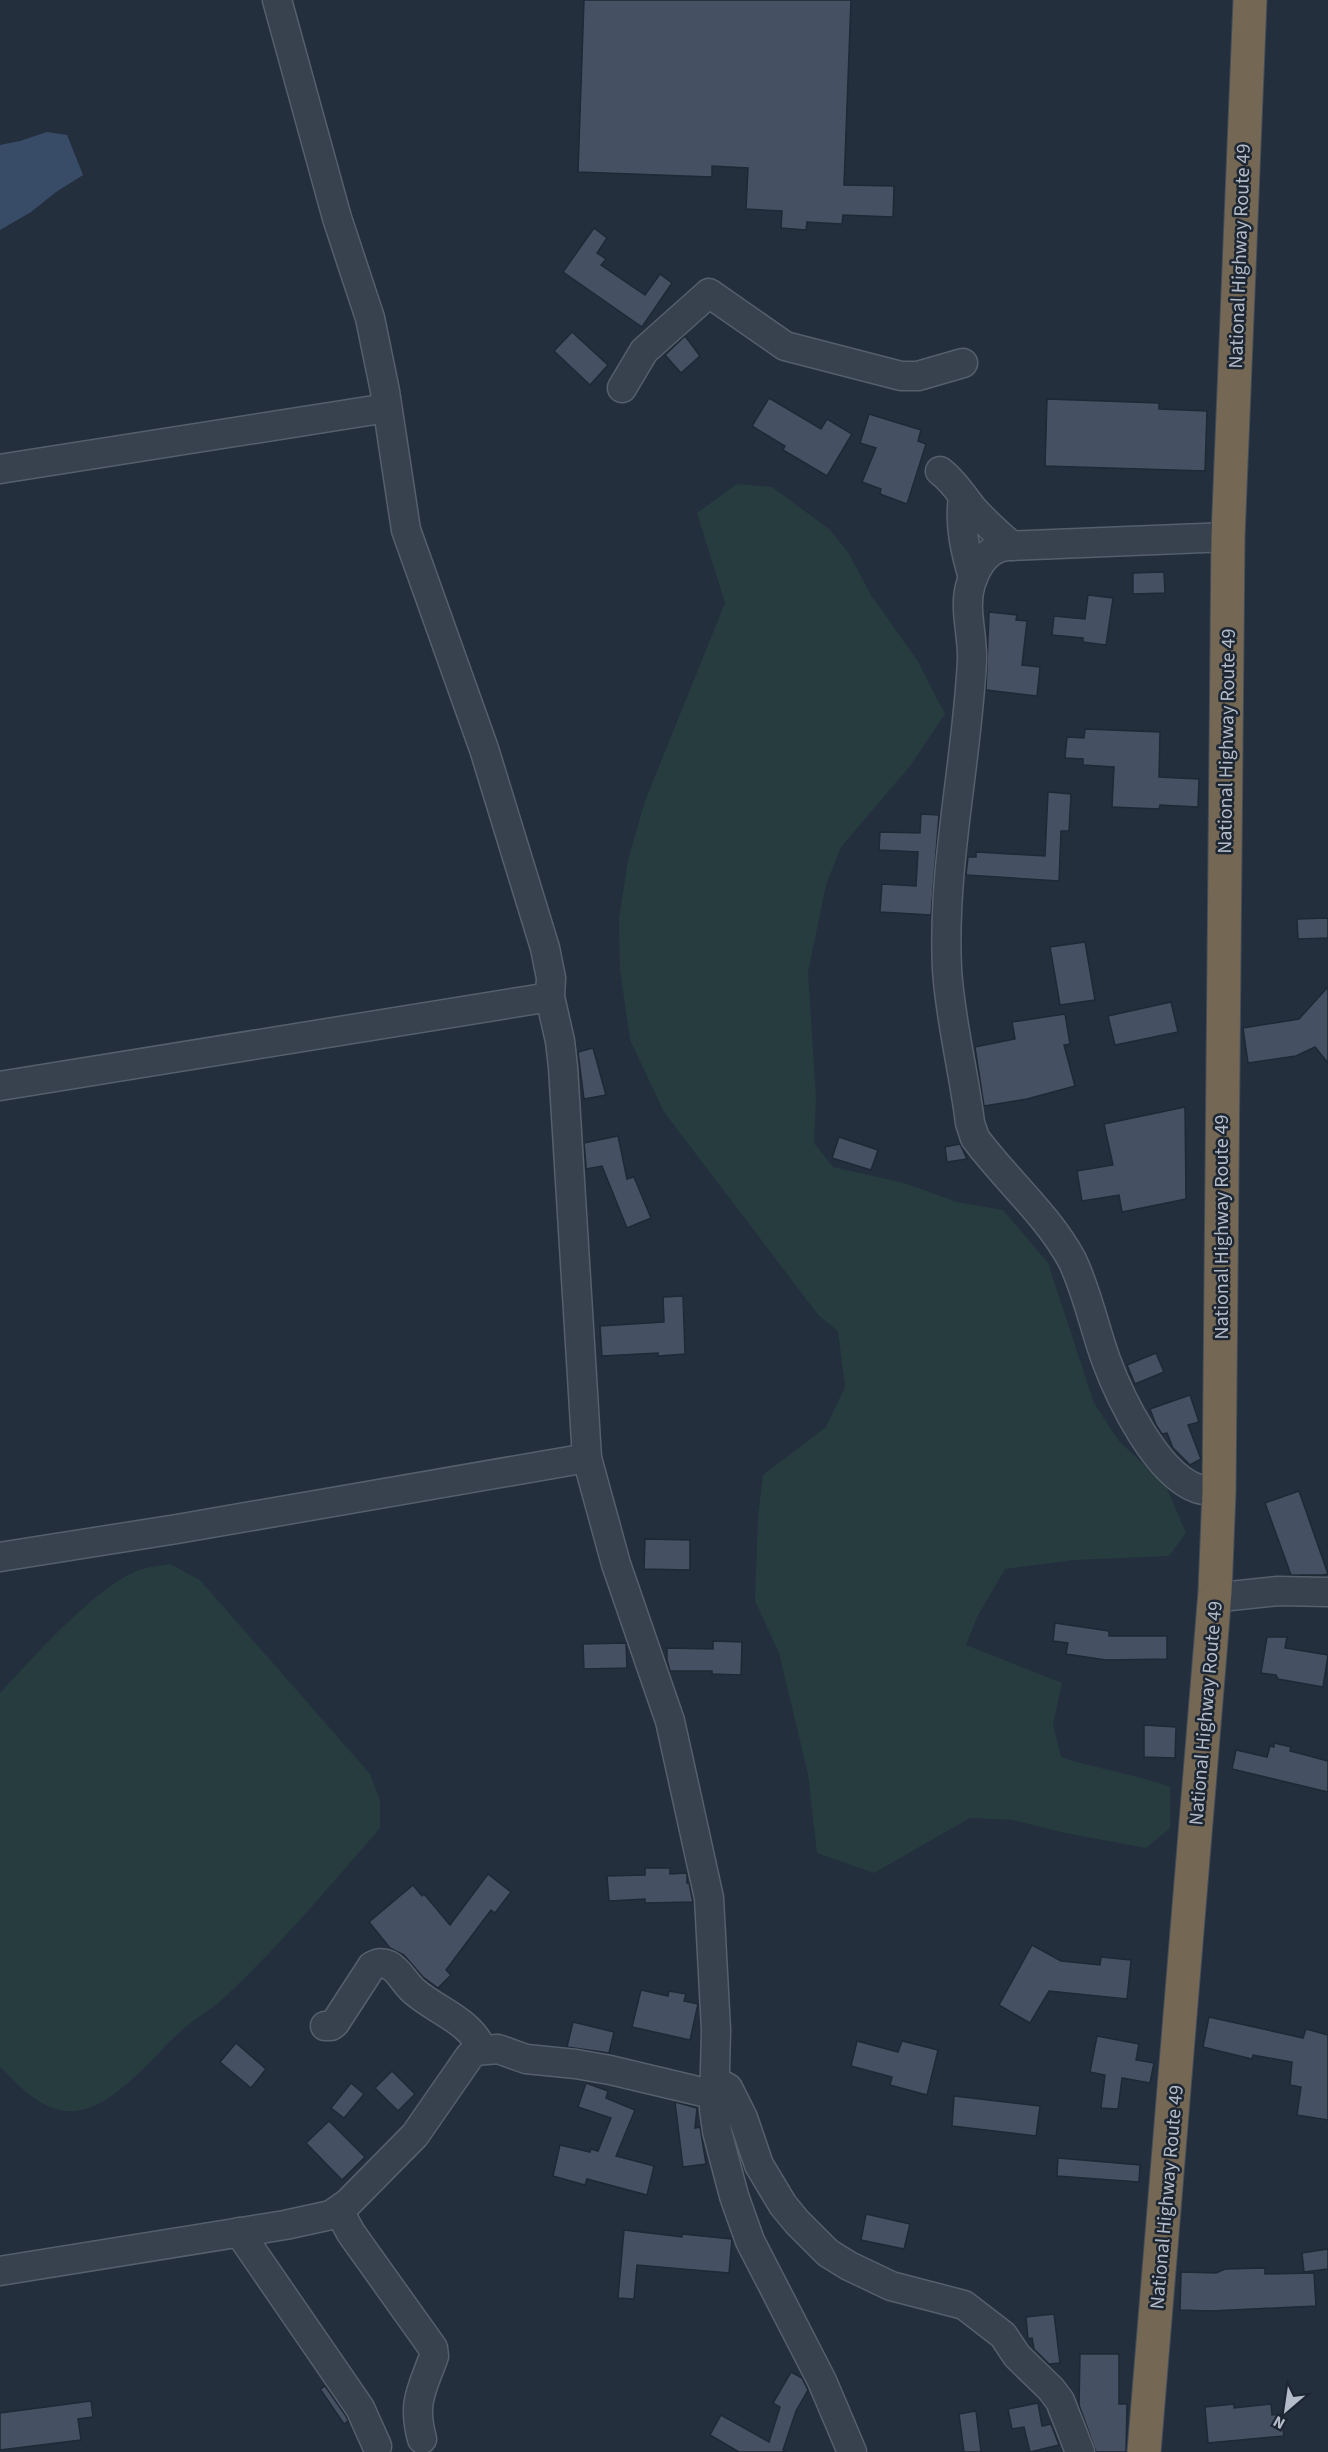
<svg xmlns="http://www.w3.org/2000/svg" width="1328" height="2452" font-family="'Source Sans 3',sans-serif">
<style>
.green{fill:#263c3f}
.water{fill:#394c67}
.building{fill:#455162;stroke:#1f2835;stroke-width:1.5}
.lines{fill:none;stroke-linecap:round;stroke-linejoin:round}
.minor-casing{stroke:#565f6c;stroke-width:31}
.highway-casing{stroke:#434c59;stroke-width:35}
.minor{stroke:#38414e;stroke-width:28}
.highway{stroke:#746855;stroke-width:33}
.labels{text-anchor:middle;stroke-width:5;stroke-linejoin:round;paint-order:stroke}
.street-label{font-size:20px;fill:#b4bcc9;stroke:#1d2633}
</style>
<rect width="100%" height="100%" fill="#242f3e"/>
<g class="green">
<path d="M 737,484 L 772,487 L 829,529 L 848,552 L 871,595 L 917,660 L 945,714 L 910,766 L 841,847 L 826,885 L 808,972 L 816,1098 L 814,1143 L 833,1167 L 904,1183 L 957,1202 L 1003,1210 L 1048,1263 L 1094,1403 L 1119,1441 L 1166,1486 L 1186,1533 L 1169,1556 L 1074,1560 L 1005,1569 L 978,1615 L 966,1645 L 1062,1683 L 1053,1725 L 1061,1757 C 1097,1769 1135,1774 1170,1787 L 1170,1828 L 1146,1848 L 1065,1833 L 1013,1820 L 970,1818 L 874,1873 L 817,1853 L 808,1774 L 779,1653 L 755,1601 L 758,1517 L 763,1475 L 826,1427 L 845,1387 L 838,1331 L 819,1316 L 664,1112 L 630,1040 L 620,970 L 619,918 L 628,860 L 645,801 L 725,603 L 697,513 Z"/>
<path d="M 170,1564 L 200,1580 L 370,1774 L 380,1800 L 380,1828 C 330,1886 281,1944 226,1996 C 213,2009 196,2017 183,2029 C 154,2055 116,2106 76,2111 C 43,2114 21,2087 0,2067 L 0,1693 C 32,1659 100,1581 143,1569 C 151,1566 161,1566 170,1564 Z"/>
</g>
<polygon class="water" points="47,132 67,135 83,175 56,192 31,212 0,230 0,145 20,141"/>
<g class="building">
<polygon points="584,0 851,0 844,185 894,186 893,217 843,215 842,224 807,222 806,230 781,228 782,211 746,209 748,168 712,166 712,177 578,172"/>
<polygon points="594,228 607,238 597,253 606,259 601,265 645,295 660,274 672,283 642,327 563,272"/>
<polygon points="572,332 608,365 590,385 554,351"/>
<polygon points="685,336 700,356 681,373 665,355"/>
<polygon points="769,398 821,429 827,419 852,434 827,476 783,450 785,446 752,426"/>
<polygon points="1047,399 1159,403 1159,409 1207,411 1205,471 1045,466"/>
<polygon points="869,414 921,430 918,441 926,444 907,504 880,494 881,489 862,482 876,448 860,443"/>
<polygon points="1164,572 1165,593 1133,594 1133,573"/>
<polygon points="1088,595 1113,598 1106,645 1083,642 1083,638 1052,635 1054,616 1085,619"/>
<polygon points="989,612 1017,615 1016,620 1027,621 1022,665 1040,667 1037,696 986,690"/>
<polygon points="1085,729 1160,732 1159,777 1199,779 1198,807 1160,805 1159,809 1112,807 1114,767 1083,765 1083,759 1065,758 1067,737 1084,738"/>
<polygon points="1048,792 1071,794 1069,831 1061,831 1059,881 966,875 968,857 976,857 976,852 1045,856"/>
<polygon points="921,814 939,815 931,915 880,912 882,884 916,886 918,852 879,850 880,832 920,833"/>
<polygon points="1328,918 1328,938 1298,939 1297,919"/>
<polygon points="1085,942 1095,1000 1060,1005 1050,947"/>
<polygon points="1328,987 1328,1063 1315,1047 1296,1056 1248,1063 1243,1028 1299,1019"/>
<polygon points="1171,1002 1178,1032 1115,1045 1108,1016"/>
<polygon points="1065,1014 1070,1044 1064,1045 1075,1086 1027,1099 984,1106 975,1047 1015,1039 1012,1022"/>
<polygon points="593,1048 606,1095 584,1099 578,1052"/>
<polygon points="1185,1107 1186,1199 1122,1212 1119,1195 1082,1201 1077,1171 1113,1165 1104,1124"/>
<polygon points="618,1136 627,1179 634,1177 651,1218 627,1228 602,1166 586,1169 586,1166 584,1143"/>
<polygon points="839,1137 878,1150 871,1170 832,1158"/>
<polygon points="960,1144 967,1159 947,1162 945,1147"/>
<polygon points="683,1296 685,1354 658,1356 658,1353 602,1356 600,1326 664,1322 663,1297"/>
<polygon points="1156,1353 1164,1372 1135,1384 1127,1365"/>
<polygon points="1190,1395 1199,1422 1188,1425 1201,1459 1190,1465 1173,1448 1167,1433 1162,1434 1156,1425 1150,1409"/>
<polygon points="1299,1491 1328,1574 1323,1575 1291,1575 1265,1503"/>
<polygon points="645,1539 690,1540 690,1570 644,1569"/>
<polygon points="1055,1623 1109,1631 1109,1636 1167,1636 1167,1659 1106,1660 1066,1654 1068,1643 1053,1641"/>
<polygon points="1267,1637 1287,1637 1285,1648 1328,1655 1323,1687 1278,1679 1276,1675 1261,1673"/>
<polygon points="713,1641 742,1642 741,1675 712,1674 712,1671 670,1671 667,1660 667,1648 713,1649"/>
<polygon points="626,1643 627,1668 584,1669 583,1644"/>
<polygon points="1144,1725 1176,1727 1175,1758 1144,1757"/>
<polygon points="1274,1743 1291,1747 1290,1751 1328,1761 1328,1792 1232,1769 1236,1750 1267,1757 1270,1746 1274,1747"/>
<polygon points="645,1868 670,1868 670,1874 687,1873 687,1883 689,1883 693,1902 645,1903 645,1899 609,1901 607,1876 645,1875"/>
<polygon points="488,1874 511,1892 495,1913 491,1910 446,1970 451,1975 438,1988 423,1977 404,1955 390,1948 369,1922 413,1885 422,1896 424,1894 450,1925"/>
<polygon points="1032,1945 1061,1961 1100,1965 1101,1957 1131,1960 1127,1999 1049,1991 1030,2023 999,2005"/>
<polygon points="641,1990 668,1996 669,1991 686,1994 684,2001 698,2004 690,2040 632,2027"/>
<polygon points="1209,2017 1303,2038 1306,2029 1328,2035 1328,2120 1297,2115 1301,2087 1290,2085 1292,2062 1253,2055 1252,2059 1203,2047"/>
<polygon points="573,2022 614,2032 609,2053 567,2047"/>
<polygon points="1097,2036 1139,2044 1136,2060 1154,2063 1150,2083 1122,2078 1118,2109 1101,2108 1105,2075 1090,2072"/>
<polygon points="857,2041 898,2052 902,2041 938,2050 927,2095 890,2085 892,2077 851,2066"/>
<polygon points="236,2043 266,2069 251,2088 220,2062"/>
<polygon points="392,2071 415,2094 398,2111 375,2088"/>
<polygon points="351,2083 364,2094 344,2118 331,2108"/>
<polygon points="586,2083 608,2091 606,2098 635,2110 616,2156 654,2166 647,2195 587,2179 585,2185 553,2176 560,2145 590,2152 591,2149 598,2151 611,2118 578,2107"/>
<polygon points="954,2096 1040,2106 1036,2136 952,2126"/>
<polygon points="675,2102 697,2108 695,2128 700,2127 706,2164 683,2167"/>
<polygon points="329,2121 365,2157 342,2180 306,2143"/>
<polygon points="1058,2158 1140,2165 1139,2182 1057,2176"/>
<polygon points="866,2214 910,2224 904,2249 861,2240"/>
<polygon points="624,2230 682,2237 682,2234 732,2239 729,2273 637,2265 634,2299 618,2298"/>
<polygon points="1328,2249 1328,2269 1304,2272 1302,2253"/>
<polygon points="1265,2268 1265,2274 1314,2273 1316,2306 1211,2311 1180,2310 1181,2272 1216,2273 1225,2269"/>
<polygon points="1054,2314 1060,2363 1049,2364 1034,2349 1032,2338 1028,2339 1026,2317"/>
<polygon points="1080,2354 1119,2354 1119,2404 1127,2404 1126,2452 1096,2452 1079,2405"/>
<polygon points="791,2372 802,2378 808,2390 796,2411 783,2450 786,2452 739,2452 710,2435 721,2415 769,2442 780,2407 773,2403"/>
<polygon points="325,2386 346,2416 348,2421 344,2424 320,2389"/>
<polygon points="91,2401 93,2417 78,2419 81,2440 0,2450 0,2413"/>
<polygon points="1038,2403 1042,2426 1051,2424 1059,2445 1030,2452 1024,2427 1012,2429 1008,2409"/>
<polygon points="1234,2404 1234,2408 1271,2404 1272,2415 1281,2414 1284,2436 1208,2443 1205,2407"/>
<polygon points="976,2411 981,2452 964,2452 959,2414"/>
</g>
<g class="lines">
<g class="minor-casing">
<g id="minor">
<polyline points="277,0 337,218 370,318 385,391 406,530 484,749 545,948 551,978 550,997 560,1041 563,1067 587,1458 616,1564 670,1721 709,1898 716,2030 714,2109 717,2131 734,2196 750,2241 822,2381 852,2452"/>
<polyline points="622,388 644,351 709,293 785,346 901,376 918,376 963,363"/>
<polyline points="0,469 387,408"/>
<path d="M 940,471 C 955,482 962,496 974,510 C 986,523 998,534 1012,546"/>
<path d="M 963,496 C 959,525 965,550 973,578"/>
<polyline points="0,1086 550,997"/>
<path d="M 1219,1492 C 1212,1491 1203,1491 1196,1488 C 1156,1473 1120,1398 1106,1360 C 1094,1327 1087,1291 1072,1260 C 1047,1214 1006,1180 975,1138 L 970,1123 C 964,1072 950,1020 947,969 C 942,866 967,763 972,660 C 973,634 963,608 971,583 C 977,565 988,548 1007,546 L 1228,537"/>
<polyline points="0,1557 177,1529 587,1458"/>
<polyline points="1215,1592 1230,1596 1278,1591 1328,1592"/>
<path d="M 325,2026 L 331,2026 L 335,2023 L 372,1966 C 378,1963 382,1962 389,1965 C 399,1970 406,1985 415,1992 C 437,2011 469,2020 482,2049"/>
<polyline points="715,2081 728,2088 743,2118 759,2165 783,2205 797,2222 828,2253 849,2266 891,2286 964,2305 1003,2335 1017,2356 1051,2389 1060,2401 1080,2452"/>
<path d="M 339,2211 L 351,2233 L 433,2348 L 434,2356 C 422,2390 412,2402 422,2439"/>
<polyline points="239,2232 360,2408 377,2446"/>
<polyline points="0,2271 285,2225 331,2215 348,2203 415,2135 469,2057 475,2051 498,2049 526,2059 576,2064 610,2070 715,2095"/>
</g>
</g>
<g class="highway-casing">
<polyline id="highway" points="1144,2452 1215,1592 1219,1492 1228,537 1250,0"/>
</g>
<use href="#minor" class="minor"/>
<use href="#highway" class="highway"/>
</g>
<g class="labels">
<g class="street-label">
<text transform="translate(1239 256) rotate(-88)" y="7">National Highway Route 49</text>
<text transform="translate(1226 741) rotate(-89)" y="7">National Highway Route 49</text>
<text transform="translate(1221 1227) rotate(-90)" y="7">National Highway Route 49</text>
<text transform="translate(1205 1713) rotate(-85)" y="7">National Highway Route 49</text>
<text transform="translate(1166 2197) rotate(-85)" y="7">National Highway Route 49</text>
</g>
</g>
<g transform="translate(1286 2410) rotate(209)" stroke="#1d2633" stroke-width="4.5" paint-order="stroke">
<path d="M0-4.5L10 22L0 15L-10 22Z" fill="#b4bcc9"/>
<text y="-9" font-size="16" font-weight="bold" text-anchor="middle" fill="#b4bcc9">N</text>
</g>
</svg>
